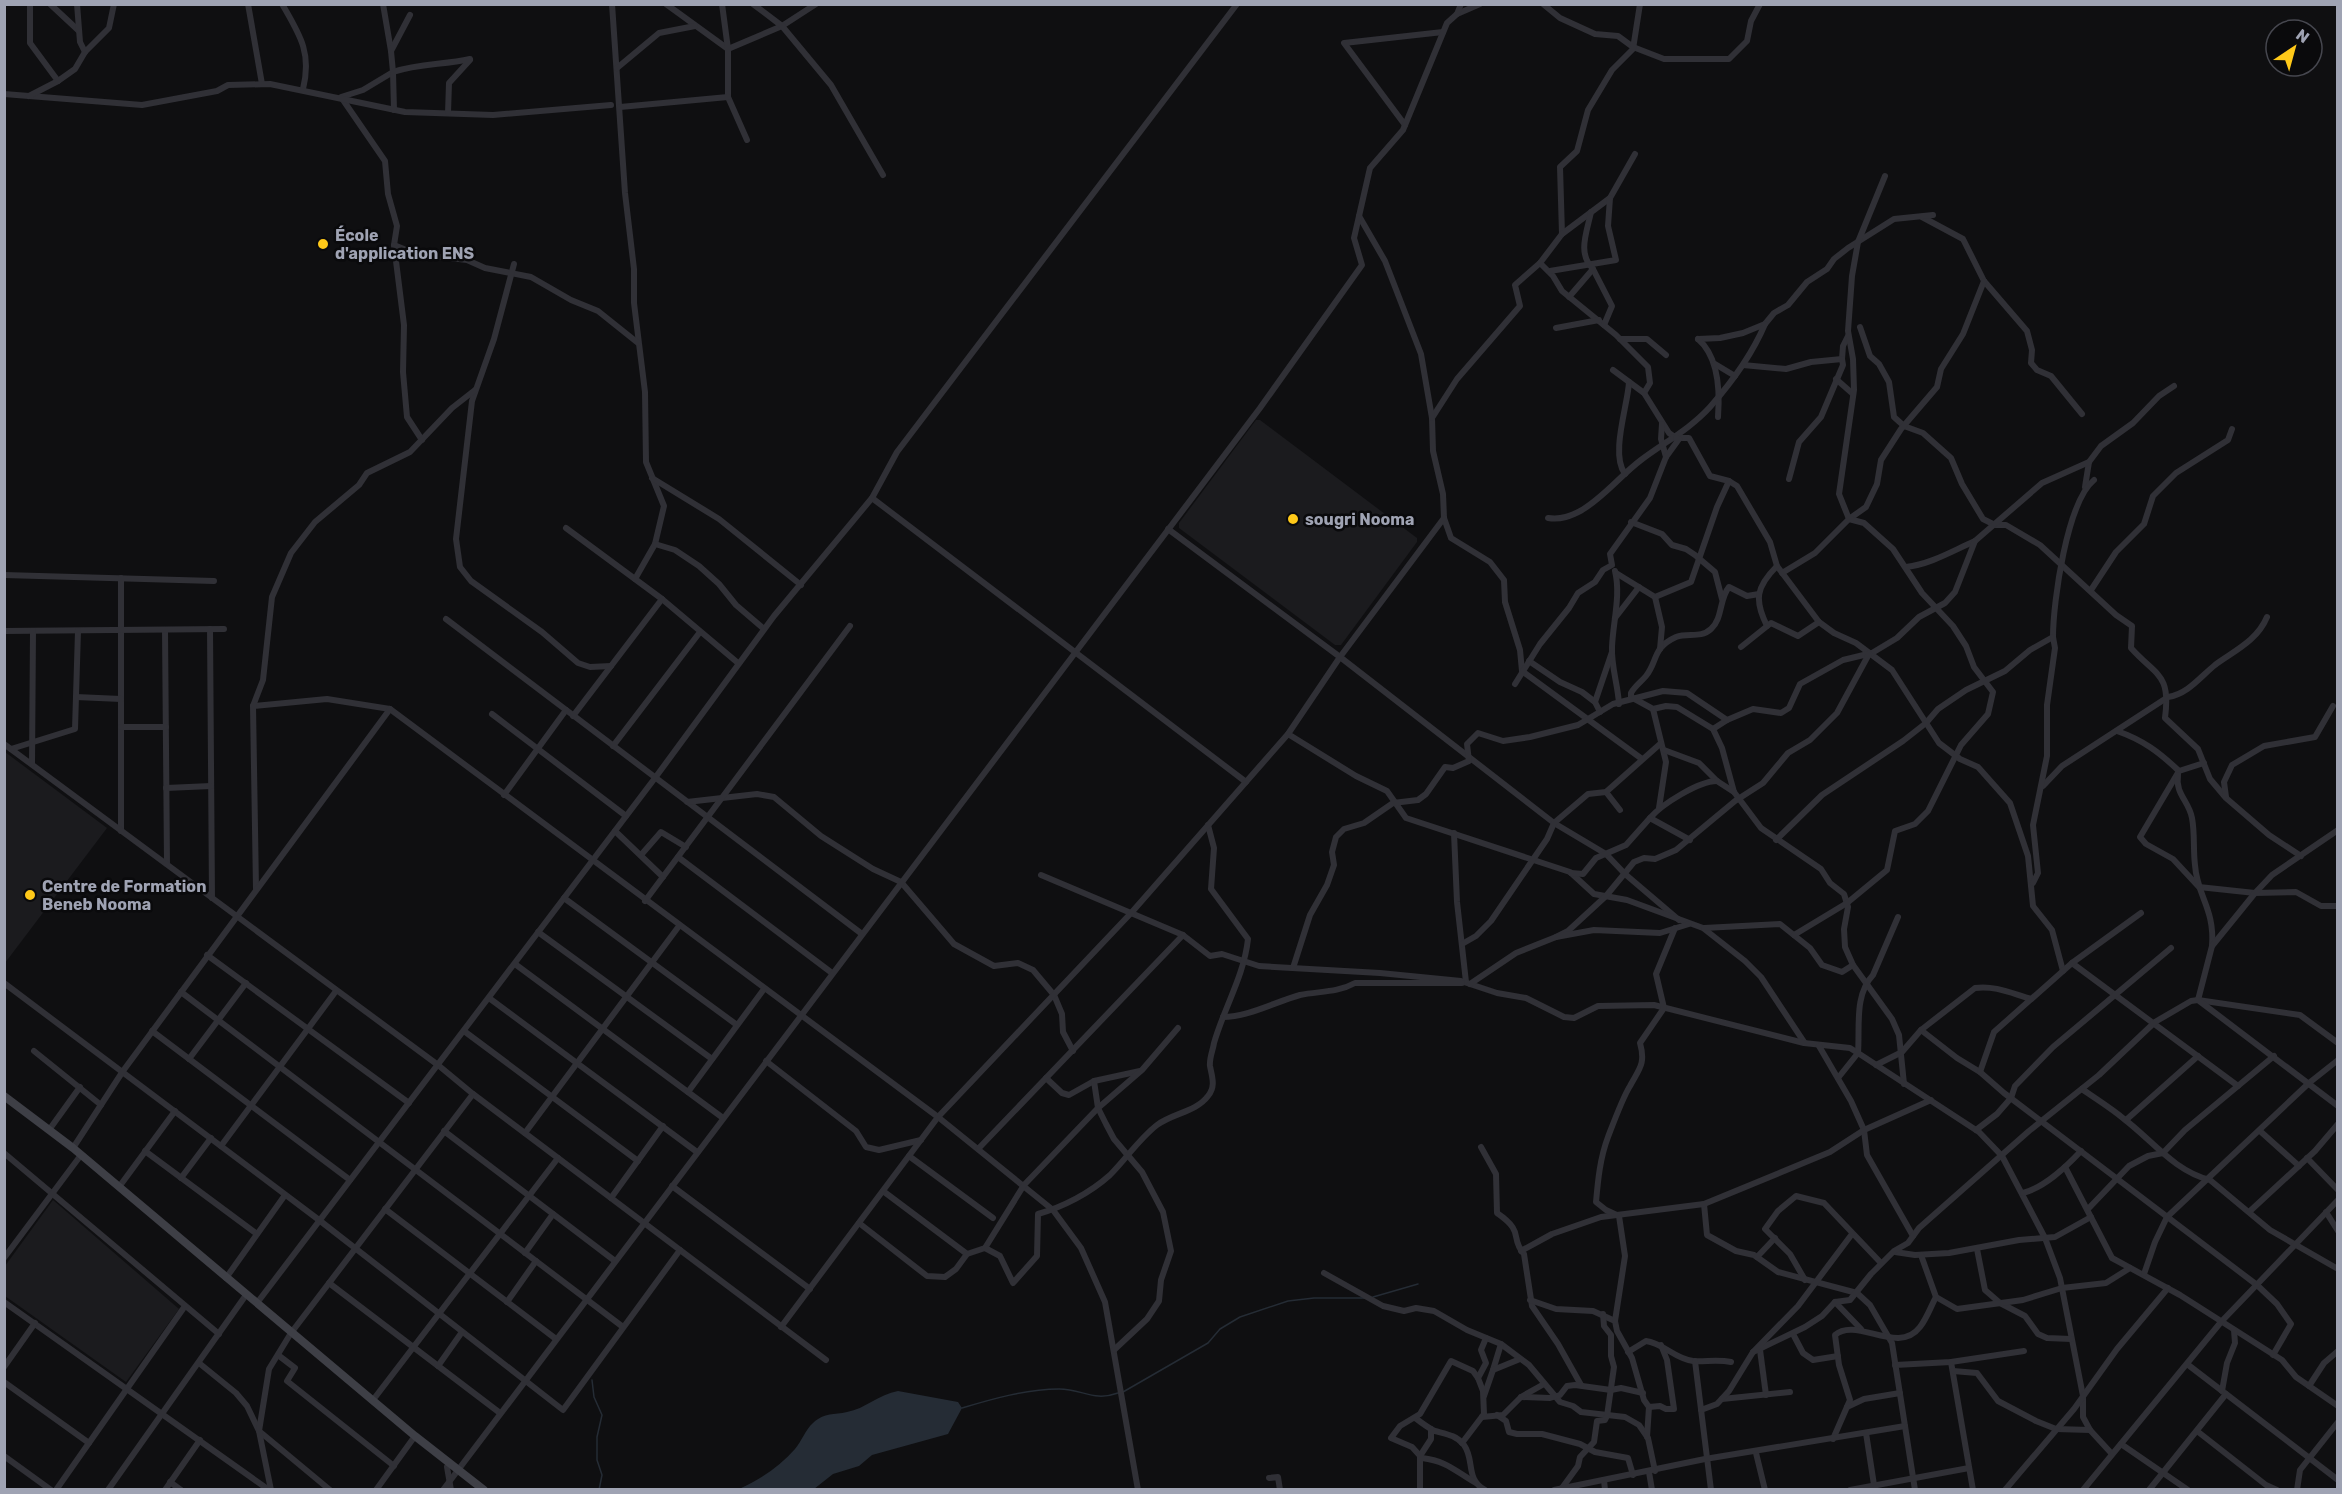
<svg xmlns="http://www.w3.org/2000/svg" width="2342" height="1494" font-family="Rubik,sans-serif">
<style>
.built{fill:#1b1b1e}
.water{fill:#252c35}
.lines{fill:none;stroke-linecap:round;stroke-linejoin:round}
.stream{stroke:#252c35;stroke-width:1.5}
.street{stroke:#303036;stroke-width:6}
.secondary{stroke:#3e3f46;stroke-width:8}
.poi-dot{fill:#ffc919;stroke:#0a0a0c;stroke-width:2}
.labels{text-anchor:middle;stroke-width:5;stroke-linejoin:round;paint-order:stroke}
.poi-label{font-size:16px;font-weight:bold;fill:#9fa3b3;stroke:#0a0a0c;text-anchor:start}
</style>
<rect width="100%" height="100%" fill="#0f0f11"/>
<g class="built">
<polygon points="1256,420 1260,420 1417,538 1417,542 1341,645 1335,645 1179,528 1179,523"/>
<polygon points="5,752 107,828 5,963"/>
<polygon points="53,1200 179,1309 126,1382 5,1296 5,1266"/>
</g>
<path class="water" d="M 898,1391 L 958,1402 L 962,1408 L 948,1434 L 872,1455 L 859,1466 L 833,1474 L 814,1489 L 739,1489 C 760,1480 780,1466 795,1449 C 802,1441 805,1430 813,1423 C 825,1412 834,1415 847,1412 C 865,1409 879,1394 898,1391 Z"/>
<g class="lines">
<g class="stream">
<polyline points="1373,1297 1418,1284"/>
<polyline points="592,1380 594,1397 602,1415 597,1437 597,1460 602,1475 599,1490"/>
<polyline points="1123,1392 1208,1343 1220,1329 1240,1317 1288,1301 1314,1298 1365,1298"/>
<path d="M 962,1408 C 992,1399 1027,1389 1059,1389 C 1083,1389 1093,1402 1118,1393"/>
</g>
<g class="street">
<polyline points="30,4 30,43 58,81"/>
<polyline points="50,4 79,31"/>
<polyline points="77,4 80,42 85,52"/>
<polyline points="248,4 262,84"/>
<path d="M 282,4 C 300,35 312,53 303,89"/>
<polyline points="383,4 391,51"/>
<polyline points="612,4 625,193 634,269 634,303 645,392 646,462 664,506 655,544 635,579"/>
<polyline points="666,4 728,49 782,26 816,4"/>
<polyline points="722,4 728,49 728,97 747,140"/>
<polyline points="753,4 782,26 831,85 883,175"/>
<polyline points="1543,4 1560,18 1595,34 1618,36 1633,47 1664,59 1729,59 1747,41 1751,21 1760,4"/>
<polyline points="1640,4 1633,49 1612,70 1588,110 1577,151 1560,167 1562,234 1540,263 1515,285 1520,306 1457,379 1432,418 1433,451 1443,494 1444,518 1451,538 1490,562 1504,580 1505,602 1520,650 1522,671 1642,759"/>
<polyline points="1457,14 1480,4"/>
<polyline points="410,15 391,51 393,72 363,90 341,97 385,161 388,194 397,226 394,245 404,325 403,372 407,417 422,440"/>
<polyline points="617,68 659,33 695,26"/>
<polyline points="4,94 142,105 217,91 228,85 270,84 405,112 493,115 611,105"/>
<polyline points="29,96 58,81 75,69 85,52 109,28 114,4"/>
<polyline points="620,107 728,97"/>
<path d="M 394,110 L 393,72 C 419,63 443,65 470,59"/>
<polyline points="448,113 449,83 470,60"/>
<polyline points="1405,125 1344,43 1443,32"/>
<polyline points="1359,216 1385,261 1421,354 1432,418"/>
<polyline points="1922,217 1963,239 1984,281 2027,331 2032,350 2031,363 2037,370 2051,376 2082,414"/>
<polyline points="1562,234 1610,198 1635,154"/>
<polyline points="394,245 416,254 467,260 485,268 531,277 571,300 598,311 638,343"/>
<polyline points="1540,263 1553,276 1562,291 1616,335 1648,367 1650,383 1644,393"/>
<polyline points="514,264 494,339 472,401 456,539 460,567 471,581 542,632 578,663 590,667 611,666"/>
<polyline points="1593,269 1612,306 1604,325"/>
<polyline points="1550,271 1616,260 1608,226 1610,198"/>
<path d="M 1569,297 L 1593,269 C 1577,253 1587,232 1591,212"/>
<path d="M 1860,327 L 1870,356 L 1879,364 L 1889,382 L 1894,417 L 1904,426 L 1923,433 L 1951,458 L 1962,484 L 1983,519 L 1995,525 L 2006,525 L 2040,545 L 2116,615 L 2132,626 L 2131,648 C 2156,676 2171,673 2165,718 L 2198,749 L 2210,779 L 2226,798 L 2269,835 L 2301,856"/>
<polyline points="1556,328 1599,320"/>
<polyline points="1620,339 1647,339 1666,355"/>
<polyline points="1698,339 1720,338 1743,333 1765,324 1774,313 1788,305 1807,282 1827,269 1834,259 1848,248 1894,219 1933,215"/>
<path d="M 1698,339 C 1719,357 1720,391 1718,417"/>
<polyline points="1715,364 1735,376"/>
<polyline points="1743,365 1786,369 1811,362 1842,359 1843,346 1848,336"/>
<polyline points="1613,370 1644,393 1669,433 1676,438 1689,438 1710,476 1729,481 1737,486 1770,542 1777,566 1819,622 1834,633 1856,643 1892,670 1939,743 1960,759 1978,767 2010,803 2028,856 2033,906 2052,930 2063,971"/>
<polyline points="1836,379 1853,394"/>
<polyline points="1662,424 1661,439 1666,457"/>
<path d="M 1625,474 C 1610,454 1628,405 1629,382"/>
<polyline points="652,478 719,519 801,585"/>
<polyline points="1789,479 1799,442 1821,417 1843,365 1842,359"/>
<polyline points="2085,487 2089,462"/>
<polyline points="872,498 1246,782"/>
<path d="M 1548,518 C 1561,520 1571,516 1582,510 C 1604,497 1621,475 1641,460 C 1665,442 1690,429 1710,407 C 1732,382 1752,355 1765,324"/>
<polyline points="1631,522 1662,534 1672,545 1686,549 1695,555 1715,572 1722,599"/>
<polyline points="566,528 662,599 738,663"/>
<polyline points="1168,529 1340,657 1554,823 1606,854 1625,874 1679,920"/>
<polyline points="655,544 675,550 699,566 719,584 736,605 764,629"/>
<path d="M 1906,567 C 1931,564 1952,551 1975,541 L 2042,483 L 2089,462 L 2101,446 L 2133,423 L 2159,396 L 2174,386"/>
<path d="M 1615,571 C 1621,595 1613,622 1612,647 C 1611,666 1618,685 1619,704"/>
<polyline points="1616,573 1655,597 1691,582 1717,507 1729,481"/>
<polyline points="1782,573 1815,553 1849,519 1866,507 1877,484 1881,460 1901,429 1937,387 1941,369 1963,334 1984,281"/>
<polyline points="4,575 214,581"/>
<polyline points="121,578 121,831"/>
<polyline points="2091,590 2116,552 2144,524 2153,496 2176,473 2228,440 2232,429"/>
<path d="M 1759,594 L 1747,596 L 1729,587 C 1719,599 1723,618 1711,629 C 1700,639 1688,632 1676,637 C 1652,648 1658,661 1646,676 C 1641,682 1635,686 1631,693 L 1631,697 L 1653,709 L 1666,706 L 1677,707 L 1713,729 L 1722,748 L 1734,792 L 1761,828 L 1821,869 L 1830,883 L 1844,894 L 1848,907 L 1844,929 L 1845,947 L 1853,965 L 1892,1019 L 1899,1035 L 1904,1084"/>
<polyline points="1655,597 1662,627 1660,649"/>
<polyline points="1615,618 1639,587"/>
<polyline points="446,619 862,934"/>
<path d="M 1767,626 C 1754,600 1756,587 1777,566"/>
<polyline points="210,629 212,898"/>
<polyline points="165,630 167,864"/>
<polyline points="4,631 224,629"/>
<polyline points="1741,647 1771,623 1798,636 1819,622"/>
<polyline points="1529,661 1560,682 1582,692 1595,702"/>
<polyline points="1515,684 1540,644 1569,608 1578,593 1595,582 1603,570 1612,565 1610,554 1650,498 1666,457 1679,439 1676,438"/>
<polyline points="76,697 121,699"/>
<polyline points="253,706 327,699 390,709 938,1117 1053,1210 1081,1248 1105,1302 1138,1490"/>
<polyline points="1653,709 1666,762 1659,808"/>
<polyline points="1600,712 1595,702 1612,652"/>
<polyline points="492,714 626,816"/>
<polyline points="573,716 662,599"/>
<polyline points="121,727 166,727"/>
<polyline points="1713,729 1727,720 1753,709 1781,713 1789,708 1800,684 1843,660 1872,653 1897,638 1919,617 1945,603 1955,592 1975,541"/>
<path d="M 2117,731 C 2143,740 2159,752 2179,771"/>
<polyline points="1288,734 1356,776 1387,791 1406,818 1570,872 1594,894 1627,900 1703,928 1745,961 1761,977 1804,1042"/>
<polyline points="4,744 438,1065 473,1094 826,1360"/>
<polyline points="613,746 700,632"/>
<polyline points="11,749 75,729 78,631"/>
<polyline points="1664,750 1699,763 1717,781 1734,792"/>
<polyline points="2204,763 2179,771 2140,837 2146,844 2173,859 2199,887 2255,893 2296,892 2321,906 2338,906"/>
<polyline points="32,764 33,631"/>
<path d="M 2178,775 C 2175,794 2189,801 2192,818 C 2195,834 2193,849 2195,865 C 2197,896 2215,909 2212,946"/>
<path d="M 2043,786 L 2062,766 L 2168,697 C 2188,694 2200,677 2215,665 C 2234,651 2257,641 2267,617"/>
<polyline points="166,788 211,786"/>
<polyline points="1606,792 1620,810"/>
<polyline points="504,795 566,710"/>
<polyline points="2226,797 2224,782 2232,765 2264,746 2315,737 2333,706"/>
<polyline points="687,802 757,794 774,797 821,836 873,869 901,882 954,944 994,966 1018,963 1033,970 1054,995 1062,1014 1063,1032 1073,1051"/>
<polyline points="2338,830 2272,875 2255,893 2212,946 2198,1000 2300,1015 2338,1043"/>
<polyline points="615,831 663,877"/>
<polyline points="1454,833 1457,902 1466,982"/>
<path d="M 1690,840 L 1650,818 C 1662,804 1699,781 1717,781"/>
<path d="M 1776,840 L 1822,795 L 1903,741 L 1926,723 L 1938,709 L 1966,690 L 2005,671 L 2030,650 L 2053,637 C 2053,602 2067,502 2094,480"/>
<polyline points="641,855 661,832 686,847"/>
<polyline points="678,857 832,973"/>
<polyline points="1571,873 1583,874 1596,858 1626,845 1650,818"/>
<polyline points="1041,875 1183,935 1210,956 1222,954 1259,966 1380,973 1461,981 1497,993 1526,998 1564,1017 1574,1018 1598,1006 1654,1005 1804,1043 1850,1048 1858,1053 1979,1132 2002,1156 2045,1238 2060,1278 2083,1396 2083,1417 2090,1430 2112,1454"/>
<polyline points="2033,883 2038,873 2033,825 2047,756 2047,705 2055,648 2053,637"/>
<polyline points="256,889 253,706 263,680 272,597 291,553 315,522 359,485 367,473 410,452 452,408 475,390"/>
<polyline points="564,898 737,1025"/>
<polyline points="645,901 850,626"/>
<polyline points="1704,928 1780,924 1810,948 1822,965 1842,972 1853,965"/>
<polyline points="538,932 712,1059"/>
<polyline points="1794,935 1847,903 1887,870 1895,831 1915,824 1928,811 1961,745 1988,714 1993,692 1974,667 1966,646 1953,626 1922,593 1893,549 1864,523 1849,519 1839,494 1854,390 1853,359 1848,331 1852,276 1858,242 1885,176"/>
<polyline points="1556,937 1568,931 1606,896 1634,862 1644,858 1655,859 1676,850 1735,801 1763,783 1788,753 1810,740 1837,713 1869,654"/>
<polyline points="1462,944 1476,936 1491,921 1547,839 1554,823 1588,794 1606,792 1660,744"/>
<polyline points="207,955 409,1103"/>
<polyline points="2072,963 2238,1086"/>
<polyline points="515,964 723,1118"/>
<polyline points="1293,968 1310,915 1327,885 1334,865 1332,852 1336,837 1344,829 1364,823 1393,803 1418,800 1426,794 1445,767 1453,768 1469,761 1467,744 1478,733 1503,741 1530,737 1578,725 1613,704 1663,691 1687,693 1727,720"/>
<polyline points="4,983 319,1220 563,1410 680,1250"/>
<polyline points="1470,984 1516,953 1556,937 1594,930 1660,933 1689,924"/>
<polyline points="181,992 623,1327"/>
<polyline points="489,998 697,1152"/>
<path d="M 1223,1017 C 1248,1017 1275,1002 1300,995 C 1319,991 1337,993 1355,983 L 1462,983"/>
<polyline points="1921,1030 1957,1058 1980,1072 2004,1093 2257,1285 2277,1304 2291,1324 2273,1355"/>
<polyline points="152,1031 350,1180"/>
<polyline points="464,1031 638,1161"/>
<polyline points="1819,1046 1851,1101 1864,1130 1867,1155 1913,1236"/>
<polyline points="34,1051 101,1105"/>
<polyline points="189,1059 246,983"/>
<polyline points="766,1061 856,1131 866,1147 879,1150 921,1140"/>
<path d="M 1876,1065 L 1902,1052 L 1921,1030 L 1975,988 C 1995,985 2013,994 2031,999"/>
<polyline points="1980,1072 1994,1032 2072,963 2141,913"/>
<polyline points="1046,1078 1062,1093 1069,1095 1094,1081 1140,1071"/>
<path d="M 1838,1078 L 1858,1053 C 1860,1027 1854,995 1873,975 L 1898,917"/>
<polyline points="1094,1081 1098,1108 1106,1124 1114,1139 1142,1172 1163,1212 1171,1251 1161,1280 1159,1301 1147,1319 1114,1350"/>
<path d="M 2082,1089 C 2096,1099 2111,1108 2124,1119 C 2152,1140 2174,1171 2210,1180 L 2270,1230 L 2338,1269"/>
<polyline points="688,1092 764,989"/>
<polyline points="2126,1120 2198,1056"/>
<polyline points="49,1130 80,1087"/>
<polyline points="1976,1130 1997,1114 2011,1098 2015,1086 2053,1047 2171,948"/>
<polyline points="444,1131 615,1261"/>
<polyline points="2260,1131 2299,1166"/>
<polyline points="525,1133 679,926"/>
<polyline points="221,1146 336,991"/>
<path d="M 1481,1147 L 1496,1174 L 1497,1213 C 1526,1233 1509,1237 1524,1254 L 1532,1306 L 1558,1344 L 1581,1385"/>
<polyline points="73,1148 123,1071 390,709"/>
<polyline points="979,1148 1183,935"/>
<polyline points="145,1151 257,1234"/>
<polyline points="4,1153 219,1334"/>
<polyline points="909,1156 993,1218"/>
<polyline points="2307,1158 2338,1190"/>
<polyline points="2065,1167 2112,1258 2180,1295 2282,1360 2296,1377 2338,1406"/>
<polyline points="181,1178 211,1138"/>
<polyline points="672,1186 810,1289"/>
<polyline points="119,1187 175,1111"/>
<polyline points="883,1191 967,1254"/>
<path d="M 2023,1193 C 2045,1187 2065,1168 2081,1151"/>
<polyline points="611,1198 663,1126"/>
<polyline points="1704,1204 1707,1235 1736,1251 1754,1255 1778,1272 1857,1293 1870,1305 1892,1343 1915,1490"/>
<polyline points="385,1209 556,1339"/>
<polyline points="2088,1209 2129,1166 2148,1156 2163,1153 2185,1130 2274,1056"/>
<polyline points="2249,1212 2315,1151 2338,1124"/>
<polyline points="2326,1212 2338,1231"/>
<polyline points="859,1223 927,1276 945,1277 956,1269 967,1254 985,1248 1024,1185 1098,1108 1142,1070 1178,1028"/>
<path d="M 985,1248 L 1000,1256 L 1013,1283 L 1037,1256 L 1038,1214 C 1063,1207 1090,1193 1110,1175 C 1126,1159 1139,1139 1157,1125 C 1173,1113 1196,1112 1208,1096 C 1216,1086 1212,1077 1210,1066 C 1209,1059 1213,1050 1214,1043 C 1224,1008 1244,976 1248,939 L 1211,889 L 1214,848 L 1208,825"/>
<polyline points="1977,1249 1985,1290 2000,1303 2025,1316 2038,1334 2047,1338 2071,1339"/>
<polyline points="1521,1251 1552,1234 1601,1217 1704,1204 1830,1152 1864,1130 1931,1100"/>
<polyline points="1895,1252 1915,1255 1949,1253 2019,1240 2055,1237 2091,1217"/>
<polyline points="525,1253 553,1214"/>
<polyline points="1921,1255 1936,1297 1957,1309 2023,1300 2062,1288 2106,1283 2130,1268"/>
<polyline points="1757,1257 1775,1238"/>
<polyline points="4,1258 81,1155"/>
<polyline points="1324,1273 1383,1306 1404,1311 1416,1308 1434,1311 1467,1330 1501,1344 1529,1365 1560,1402 1573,1406 1581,1412 1625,1417 1639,1425 1648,1438 1655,1471"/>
<polyline points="2144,1274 2155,1242 2167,1217 2309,1083 2338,1060"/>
<polyline points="226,1278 285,1195"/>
<polyline points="1805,1280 1790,1254 1765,1229 1778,1211 1796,1196 1824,1203 1881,1263"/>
<polyline points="329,1283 500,1413"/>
<polyline points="1530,1300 1556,1309 1593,1311 1615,1321 1617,1331 1632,1358 1644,1400 1649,1407 1647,1437"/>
<polyline points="4,1302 269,1490"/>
<polyline points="507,1302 536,1261"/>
<polyline points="1835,1302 1861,1329"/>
<polyline points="257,1303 655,778 774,616 872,498 897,452 1237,4"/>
<path d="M 1615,1321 L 1625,1256 L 1619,1216 L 1606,1210 L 1596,1202 C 1598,1180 1600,1158 1608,1137 C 1613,1124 1623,1097 1630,1086 C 1639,1069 1646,1064 1640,1043 L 1664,1008 L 1656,974 L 1675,928"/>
<polyline points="781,1327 938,1117 1132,912 1288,734 1340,657 1444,518"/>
<polyline points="1793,1334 1803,1353 1813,1360 1838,1356"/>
<polyline points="1760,1350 1766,1395"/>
<path d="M 1628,1352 L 1646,1341 C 1663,1343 1675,1359 1693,1361 C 1705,1362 1717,1359 1731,1362"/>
<polyline points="1753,1352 1805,1327 1822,1316 1835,1302 1850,1300 1871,1274 1894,1251 1908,1243 1919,1228 2029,1131 2099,1075 2155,1022 2191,1001 2198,1000 2338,1106"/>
<polyline points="278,1355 295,1368 287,1381 394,1466"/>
<polyline points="1695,1361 1711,1490"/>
<polyline points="1951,1362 1973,1490"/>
<polyline points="199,1363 236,1393 247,1406 259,1431 330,1490"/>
<polyline points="2187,1364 2338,1480"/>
<polyline points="1895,1365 1951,1362 2024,1351"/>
<polyline points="438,1366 462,1332"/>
<polyline points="4,1367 35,1323"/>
<polyline points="1493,1370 1501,1344"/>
<polyline points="1953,1371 1977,1373 1998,1401 2036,1421 2056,1429 2090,1430"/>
<polyline points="4,1382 89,1443"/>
<polyline points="2309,1386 2324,1363 2338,1351"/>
<polyline points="2222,1391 2227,1363 2235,1343 2234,1330"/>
<polyline points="1484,1396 1493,1370 1520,1359"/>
<polyline points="1521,1397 1550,1398 1560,1395 1567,1386 1575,1385 1611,1390 1621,1388 1643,1393"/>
<polyline points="1722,1399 1790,1392"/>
<polyline points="373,1400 558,1158"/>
<polyline points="1649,1407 1660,1406 1666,1409 1674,1409 1667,1360 1661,1345"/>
<polyline points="1847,1407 1864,1399 1900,1393"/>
<polyline points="1701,1410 1717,1404 1729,1391 1753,1352 1798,1306 1852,1234"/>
<polyline points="1497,1415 1506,1421 1509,1432 1517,1434 1542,1434 1580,1444 1595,1452 1628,1458 1633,1475"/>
<polyline points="1482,1417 1503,1415 1521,1397 1544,1384"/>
<path d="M 1415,1418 C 1421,1422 1428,1428 1435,1431 C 1446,1434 1456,1435 1464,1445 C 1475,1460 1465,1479 1485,1490"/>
<polyline points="2197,1431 2266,1485 2277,1490"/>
<polyline points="1866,1433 1874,1485"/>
<path d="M 1833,1439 L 1850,1400 L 1839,1365 L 1835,1335 C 1856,1316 1898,1356 1920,1327 C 1927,1318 1931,1306 1936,1297"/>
<polyline points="1462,1443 1484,1414 1483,1391 1478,1378 1486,1363 1481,1350 1486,1338"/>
<polyline points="2121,1444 2188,1490"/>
<polyline points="1756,1453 1765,1490"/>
<polyline points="4,1456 51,1490"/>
<polyline points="447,1467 451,1490"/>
<polyline points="1649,1472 1652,1490"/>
<polyline points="1269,1478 1278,1477 1280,1490"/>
<polyline points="1604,1480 1605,1490"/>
<polyline points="170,1482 181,1490"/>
<path d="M 1476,1483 C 1455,1471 1447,1461 1422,1458 L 1412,1447 L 1391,1438 L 1400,1426 L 1420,1414 L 1451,1361 L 1473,1371 L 1478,1378"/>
<polyline points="1562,1488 1578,1466 1580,1457 1594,1442 1597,1421 1605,1420 1607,1416 1614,1367 1611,1356 1611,1335 1604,1326 1603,1314"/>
<polyline points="56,1490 185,1306"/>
<polyline points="108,1490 246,1295"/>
<polyline points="165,1490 200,1440"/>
<polyline points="271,1490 259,1431 269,1369 291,1333 473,1094"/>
<polyline points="376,1490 415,1436"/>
<polyline points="443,1490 1260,408 1362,265 1354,238 1370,168 1403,130 1447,23 1457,14 1461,4"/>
<polyline points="1420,1490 1420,1456 1431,1439 1431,1429"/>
<polyline points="1554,1490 1705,1459 1905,1426"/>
<polyline points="1850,1490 1969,1468"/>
<polyline points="2005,1490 2074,1409 2117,1349 2168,1288"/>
<polyline points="2083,1490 2221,1322 2338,1200"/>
<polyline points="2149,1490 2226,1394"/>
<polyline points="2297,1490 2300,1470 2338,1422"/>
</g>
<polyline class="secondary" points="4,1096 73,1148 415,1436 484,1490"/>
</g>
<g class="poi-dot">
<circle cx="323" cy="244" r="6"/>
<circle cx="1293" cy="519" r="6"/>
<circle cx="30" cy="895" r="6"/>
</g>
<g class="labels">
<g class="poi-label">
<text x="335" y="241">École<tspan x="335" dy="18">d'application ENS</tspan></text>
<text x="1305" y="525">sougri Nooma</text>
<text x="42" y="892">Centre de Formation<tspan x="42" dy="18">Beneb Nooma</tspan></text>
</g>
</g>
<rect width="2342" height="1494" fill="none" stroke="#9fa3b3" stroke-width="12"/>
<g transform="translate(2294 48) rotate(36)"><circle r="28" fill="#0a0a0c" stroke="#46474f" stroke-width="1.5"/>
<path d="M0-4.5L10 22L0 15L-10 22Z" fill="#ffc919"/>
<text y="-9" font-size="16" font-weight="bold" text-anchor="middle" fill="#9fa3b3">N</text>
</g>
</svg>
